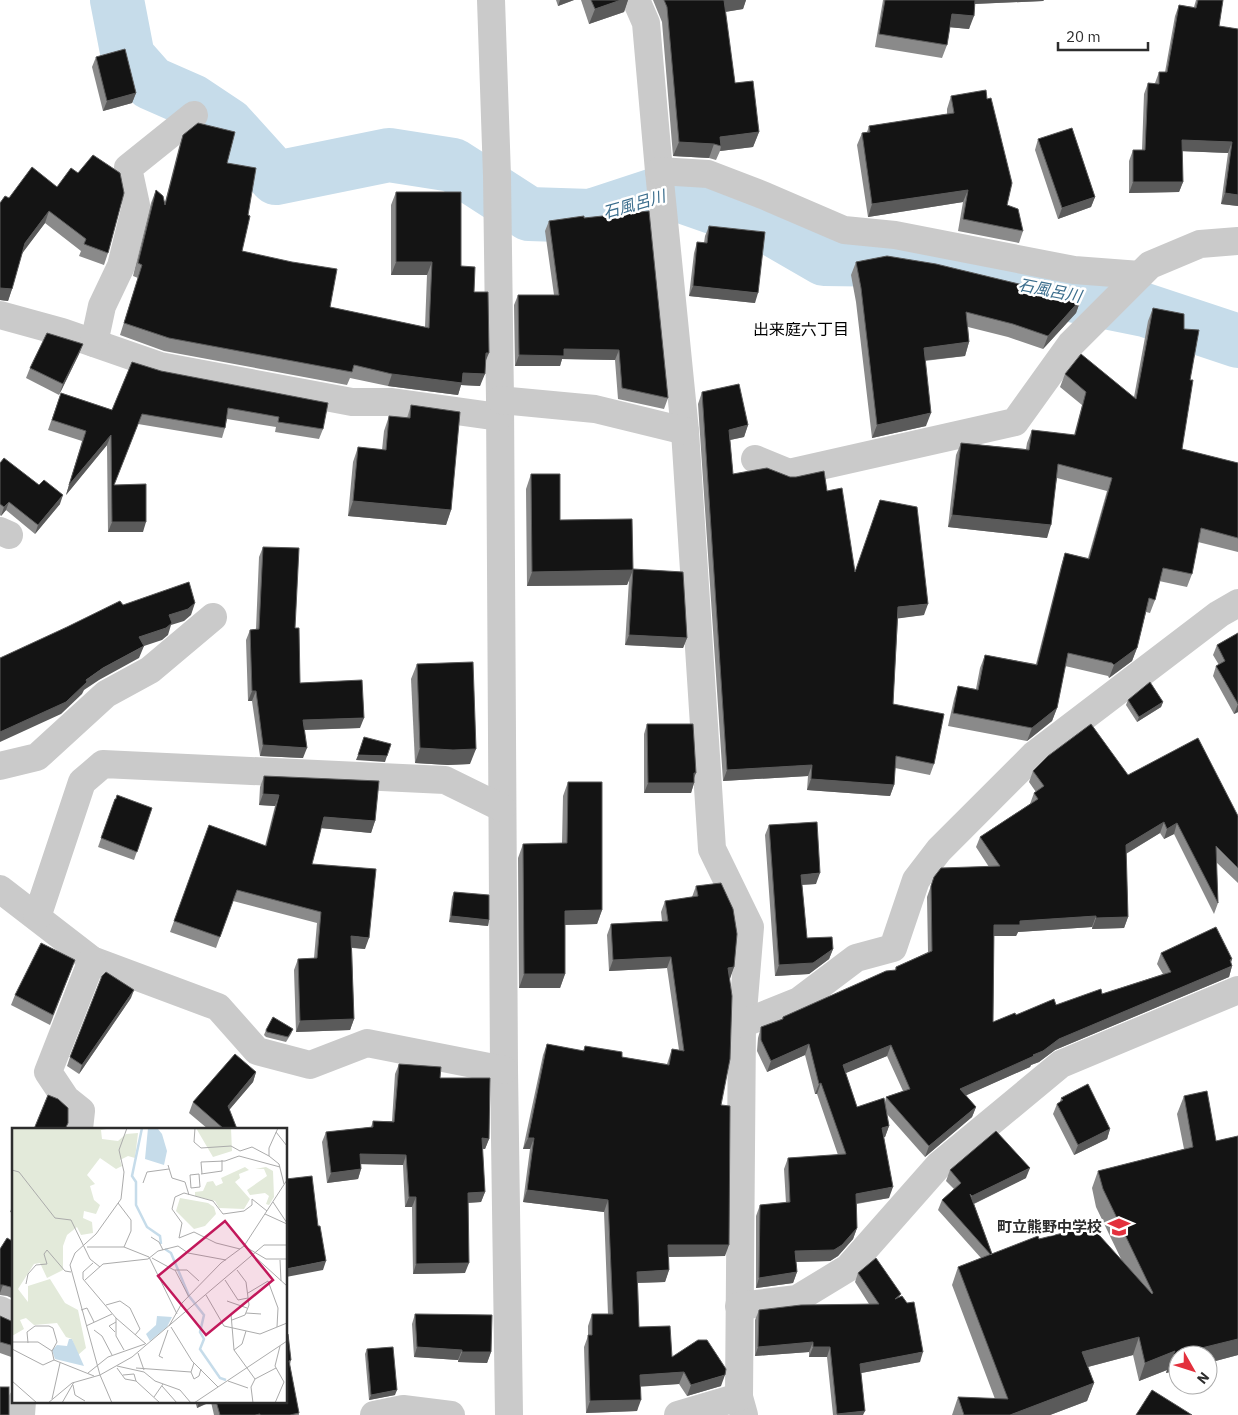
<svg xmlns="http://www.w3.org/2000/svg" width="1238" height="1415" font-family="'IBM Plex Sans','Noto Sans JP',sans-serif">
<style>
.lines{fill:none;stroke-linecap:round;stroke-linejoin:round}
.river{stroke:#c6dcea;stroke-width:54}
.minor{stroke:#cacaca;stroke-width:28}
.wall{fill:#8a8a8a;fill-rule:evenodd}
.shaded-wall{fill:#5a5a5a}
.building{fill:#141414;stroke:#5a5a5a}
.labels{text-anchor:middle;stroke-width:5;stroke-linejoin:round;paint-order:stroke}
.poi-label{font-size:15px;font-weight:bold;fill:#2d2d2d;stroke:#fff;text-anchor:end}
.water-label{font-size:16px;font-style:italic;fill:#3c6e8d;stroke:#fff}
.neighbourhood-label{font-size:16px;fill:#000;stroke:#fff}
.inset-river{fill:none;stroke:#c6dcea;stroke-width:2.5}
.inset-road{fill:none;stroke:#ababab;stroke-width:1}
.view{fill:#c2185b;fill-opacity:0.15;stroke:#c2185b;stroke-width:2.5}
.inset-edge{fill:none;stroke:#2d2d2d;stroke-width:2.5}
</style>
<rect width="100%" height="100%" fill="#fff"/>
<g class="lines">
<polyline class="river" points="117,0 128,57 151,83 192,101 228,125 276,178 389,155 453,165 529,214 591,216 667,191 767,226 824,259 898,260 1145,310 1238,341"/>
<g class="minor">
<polyline points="491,0 497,176 500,400 504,1070 509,1415"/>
<polyline points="636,0 646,23 659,171 685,431 712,849 750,927 742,1024 739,1397 744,1415"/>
<polyline points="659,171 708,174 765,196 844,230 895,235 1074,270 1140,275"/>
<polyline points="0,315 62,332 160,366 352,402 392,402 499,417"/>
<polyline points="94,343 102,306 121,266 136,205 128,168 194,115"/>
<polyline points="500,400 595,409 685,431"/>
<polyline points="755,459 789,473 1015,422 1071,344 1150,265 1200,244 1238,241"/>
<polyline points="0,531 9,535"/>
<polyline points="0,766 37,757 106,694 150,670 213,617"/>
<polyline points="0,889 92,960 218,1007 257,1051 310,1065 367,1043 504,1070"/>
<polyline points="37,917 82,782 103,764 445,780 502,808"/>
<polyline points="742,1024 799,1001 856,958 893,948 916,880 939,850 1034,755 1219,614 1238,603"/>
<polyline points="79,1129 81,1111 66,1099 48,1072 92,960"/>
<polyline points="739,1306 797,1299 848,1268 939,1165 1061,1064 1238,990"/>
<polyline points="0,1310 14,1317"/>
<polyline points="21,1415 22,1401"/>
<polyline points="374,1415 403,1409 451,1415"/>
<polyline points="678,1415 739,1397"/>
</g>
</g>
<g class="wall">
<polygon points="556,0 574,0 558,6"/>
<polygon points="581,0 628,0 624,12 589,24"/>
<polygon points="653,0 746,0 743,9 725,12 735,83 759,132 753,147 720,151 716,160 709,158 673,156 662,22"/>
<polygon points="883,0 1044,0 1043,1 975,4 969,29 950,27 947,45 942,58 875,47"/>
<polygon points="1196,0 1223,0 1219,26 1238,29 1238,206 1221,204 1228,153 1182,151 1183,182 1179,192 1129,193 1129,161 1133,150 1142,150 1144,94 1148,83 1155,83 1159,72 1165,72 1175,16 1179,5 1194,7"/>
<polygon points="96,57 136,93 132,103 103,111 92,67"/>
<polygon points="951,96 1007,205 1023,231 1019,243 958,231 963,202 868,217 857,145 862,133 867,132 869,126 947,114 947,109"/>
<polygon points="183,135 227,163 248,215 242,251 330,307 425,327 427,275 391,275 391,205 396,192 461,266 474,292 485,362 480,386 461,385 458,395 388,386 350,378 347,385 164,351 120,335 138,278 133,276 151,203 156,190 165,202 179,147"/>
<polygon points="1038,139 1095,197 1091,207 1058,219 1035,150"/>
<polygon points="78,173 108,253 104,265 79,256 81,251 45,223 22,253 12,289 8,301 0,300 0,203 9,198 57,187"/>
<polygon points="584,218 668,398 664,409 618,399 615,360 562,359 560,366 515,366 514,305 518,295 554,295 545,231 549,221"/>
<polygon points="709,226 755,303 689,296 694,253 697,242 704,243 705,236"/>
<polygon points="856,262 1081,299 1076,313 1043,349 1008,337 968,327 969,342 965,356 925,361 926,426 872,438 856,302 851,275"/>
<polygon points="1153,308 1184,329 1190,380 1182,449 1238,463 1238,552 1198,542 1192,574 1187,587 1159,581 1155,600 1150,613 1146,612 1137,648 1132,661 1109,678 1108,676 1065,666 1057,708 1052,721 1027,741 948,726 954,699 958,686 976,689 980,668 985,655 1036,664 1061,566 1065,553 1088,558 1107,491 1057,478 1047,538 948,527 956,455 961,443 1026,449 1027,443 1032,430 1074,435 1082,405 1060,387 1065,374 1134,397 1148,321"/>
<polygon points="83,344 79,354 59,395 26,378 30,368"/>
<polygon points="132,362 323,429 319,439 275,432 276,427 227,419 225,428 222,438 138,424 114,485 143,532 108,532 107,445 66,495 82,441 48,430 61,393 112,410"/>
<polygon points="702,392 748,425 744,437 730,440 733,474 790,477 827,491 855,571 924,615 898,618 893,704 934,764 930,775 895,768 894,785 890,796 807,790 808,776 723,781 698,404"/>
<polygon points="411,405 451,510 446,525 348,516 353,462 358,447 382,450 384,431 389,416 407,418"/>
<polygon points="0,463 60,504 35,534 6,510 1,516 0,515"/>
<polygon points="531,474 560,520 633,569 687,638 683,648 625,645 629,580 627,585 527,586 526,489"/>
<polygon points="263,547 295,628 300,683 360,728 305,730 303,758 260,756 252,701 248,701 246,640 250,630 256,629 259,557"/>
<polygon points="1238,633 1238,712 1234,714 1213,676 1216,666 1219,665 1213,655 1217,645"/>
<polygon points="417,664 470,764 448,765 415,763 411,679"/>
<polygon points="1128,700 1163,702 1161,707 1137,722 1126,705"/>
<polygon points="647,724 694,783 691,793 644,793 644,734"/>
<path d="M 1033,771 L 1128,775 L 1238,816 L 1238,883 L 1216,862 L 1218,903 L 1214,914 L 1174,834 L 1164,839 L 1160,833 L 1126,854 L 1128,917 L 1124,928 L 1092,929 L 1092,927 L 1018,932 L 1016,936 L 994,936 L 993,1022 L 1016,1015 L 1102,994 L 1163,974 L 1157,964 L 1161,953 L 1232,959 L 1231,963 L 1232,966 L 1229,977 L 1055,1050 L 1039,1062 L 1031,1065 L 1030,1067 L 966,1095 L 976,1107 L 972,1117 L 925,1157 L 886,1113 L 889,1126 L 885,1137 L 884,1137 L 889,1198 L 857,1204 L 857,1228 L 853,1239 L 838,1256 L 830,1261 L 796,1262 L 797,1272 L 793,1283 L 756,1288 L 756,1216 L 760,1205 L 786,1203 L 784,1169 L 788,1158 L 838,1155 L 817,1094 L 815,1094 L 805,1055 L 767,1072 L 757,1051 L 758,1038 L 761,1027 L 782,1019 L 783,1017 L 895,970 L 896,967 L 928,952 L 927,897 L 934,877 L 989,867 L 976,847 L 980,837 L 1030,804 L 1034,793 L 1036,792 L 1029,782 ZM 887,1056 L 903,1091 L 886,1097 L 885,1102 L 857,1107 L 845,1073 Z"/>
<polygon points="264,776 375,821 371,833 321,828 312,864 365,949 352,948 354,1019 350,1030 296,1032 294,970 298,959 314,958 317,923 233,901 216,948 170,932 209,825 265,846 275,806 259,805 260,787"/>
<polygon points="568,782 602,910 597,924 565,925 565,974 560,988 519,988 518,858 523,844 562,843 563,796"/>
<polygon points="115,799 152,808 134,860 98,847"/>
<polygon points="769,825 816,884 802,885 807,938 833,949 829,959 809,974 775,976 765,835"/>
<polygon points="696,886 734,967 729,979 721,1105 725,1256 669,1257 669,1270 665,1282 638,1283 639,1327 672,1357 721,1386 687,1396 679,1384 641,1386 637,1411 586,1413 584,1347 588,1336 588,1326 592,1314 608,1314 604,1212 523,1202 530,1149 523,1149 543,1055 547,1044 583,1051 585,1046 622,1057 667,1064 672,1049 679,1050 667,968 609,971 607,935 611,924 662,921 661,912 665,901 692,897"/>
<polygon points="454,892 489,920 488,926 449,922 452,897"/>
<polygon points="75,960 50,1025 11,1005 15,995"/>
<polygon points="131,998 79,1074 67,1066 70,1057"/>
<polygon points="293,1029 291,1034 286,1042 266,1037 264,1035 266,1030"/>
<polygon points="399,1064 440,1078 489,1139 485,1149 482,1149 485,1192 481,1202 468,1203 465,1273 413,1274 412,1207 405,1207 403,1165 361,1164 361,1169 358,1179 327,1183 322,1142 326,1132 371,1127 373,1121 392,1121 395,1074"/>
<polygon points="256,1072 253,1082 229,1110 237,1129 208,1129 189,1113 193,1102"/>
<polygon points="1184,1096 1216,1141 1238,1136 1238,1355 1208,1363 1178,1355 1178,1370 1166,1373 1167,1370 1139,1381 1133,1355 1088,1367 1094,1383 1087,1401 1050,1415 952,1415 958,1397 995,1399 952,1285 958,1267 981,1258 938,1210 942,1200 954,1189 946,1181 950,1170 1026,1178 974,1204 992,1254 1039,1239 1122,1261 1096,1207 1092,1188 1098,1171 1184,1149 1177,1114"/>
<polygon points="1061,1098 1110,1129 1107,1139 1074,1155 1053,1114 1057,1104 1060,1102"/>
<polygon points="14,1202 14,1213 10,1212"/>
<polygon points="14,1242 14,1299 7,1296 0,1295 0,1249"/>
<polygon points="858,1273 901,1294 899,1297 920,1362 861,1373 863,1415 833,1415 827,1357 809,1357 809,1352 755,1356 755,1320 759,1310 869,1304 855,1282"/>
<polygon points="415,1314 491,1352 487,1363 458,1362 458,1360 414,1357 412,1324"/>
<polygon points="0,1316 11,1321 14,1322 14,1358 0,1353"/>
<polygon points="286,1335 291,1360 290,1365 299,1415 214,1415 211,1402 197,1408 195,1401 286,1401"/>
<polygon points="367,1349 395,1395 369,1400 365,1354"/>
</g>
<g class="shaded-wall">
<polygon points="560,0 574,0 558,6"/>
<polygon points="621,0 628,0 624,12 589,24 595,9"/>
<polygon points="723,0 746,0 743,9 718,13"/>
<polygon points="973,0 1044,0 1043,1 972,4"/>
<polygon points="952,14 974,16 969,29 947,27"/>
<polygon points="136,93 132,103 103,111 107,101"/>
<polygon points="759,132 753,147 720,151 721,146 720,137"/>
<polygon points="1182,140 1232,142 1228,153 1178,151"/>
<polygon points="679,142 714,144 709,158 673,156"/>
<polygon points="1133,182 1183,182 1179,192 1129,193"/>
<polygon points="968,190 963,202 868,217 872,204"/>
<polygon points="1225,193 1238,195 1238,206 1221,204"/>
<polygon points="1095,197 1091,207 1058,219 1062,208"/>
<polygon points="49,211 45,223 21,255 25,243"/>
<polygon points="396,262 432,262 427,275 391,275"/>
<polygon points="693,286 758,293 755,303 689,296"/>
<polygon points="0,288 12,289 8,301 0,300"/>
<polygon points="1081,299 1076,313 1043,349 1048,336"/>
<polygon points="969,342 965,356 919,361 924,348"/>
<polygon points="83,344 79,354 59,395 63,384"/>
<polygon points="564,349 619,350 615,360 562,359 560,366 515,366 519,355"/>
<polygon points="486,353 489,353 484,365"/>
<polygon points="463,373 485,374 480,386 461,385 458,395 388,386 392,374"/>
<polygon points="931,413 926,426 872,438 877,425"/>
<polygon points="748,425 744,437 725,441 729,430"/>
<polygon points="111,435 107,445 66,495 69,485"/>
<polygon points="63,495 60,504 35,534 38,525"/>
<polygon points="353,501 451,510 446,525 348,516"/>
<polygon points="9,502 6,510 1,516 4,507"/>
<polygon points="952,515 1051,525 1047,538 948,527"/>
<polygon points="112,522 146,522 143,532 108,532"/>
<polygon points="633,570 627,585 527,586 532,572"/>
<polygon points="195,603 191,615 184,621 171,625 168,635 162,640 135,649 139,637 169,615"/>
<polygon points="928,604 924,615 894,619 898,607"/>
<polygon points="629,635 687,638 683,648 625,645"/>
<polygon points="144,646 139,658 99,680 84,690 82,694 61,714 0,742 0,732 86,680 103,668"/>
<polygon points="1137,648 1132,661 1109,678 1114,665"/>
<polygon points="252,691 256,691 252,701 248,701"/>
<polygon points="1163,702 1161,707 1137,722 1139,717"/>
<polygon points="1238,704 1238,712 1234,714"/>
<polygon points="1057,708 1052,721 1027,741 1032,728"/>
<polygon points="364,718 360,728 300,730 303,720"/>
<polygon points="263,745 307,748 303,758 260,756"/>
<polygon points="420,748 476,749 470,764 448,765 415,763"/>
<polygon points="358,755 387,756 385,762 356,760"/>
<polygon points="812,765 808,776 723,781 727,770"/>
<polygon points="694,773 696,773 692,783 694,783 691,793 644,793 648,783"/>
<polygon points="811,779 894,785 890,796 807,790"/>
<polygon points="263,794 279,795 275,806 259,805"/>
<polygon points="324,817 375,821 371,833 320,828"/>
<polygon points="1164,822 1160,833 1122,856 1126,845"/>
<polygon points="1177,823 1174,834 1164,839 1167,829"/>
<polygon points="820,873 816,884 797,885 801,875"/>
<polygon points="602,910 597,924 560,925 565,911"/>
<polygon points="451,916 489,920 488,926 449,922"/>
<polygon points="1096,916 1092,927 1018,932 1016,936 990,936 994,925 1020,921"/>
<polygon points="1128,917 1124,928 1092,929 1096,918"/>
<polygon points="351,936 369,938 365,949 347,947"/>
<polygon points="833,949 829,959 809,974 775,976 779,965"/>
<polygon points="671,957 667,968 609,971 613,960"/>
<polygon points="1232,959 1229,968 1232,966 1229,977 1055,1050 1039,1062 1031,1065 1030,1067 956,1100 960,1089 1033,1055 1059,1039"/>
<polygon points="734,967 730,979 724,979 728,968"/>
<polygon points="524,974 565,974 560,988 519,988"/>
<polygon points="134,990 131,998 79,1074 82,1065"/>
<polygon points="354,1019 350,1030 296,1032 300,1021"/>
<polygon points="809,1044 805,1055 767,1072 771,1061"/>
<polygon points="891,1045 887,1056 839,1076 843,1065"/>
<polygon points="256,1072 253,1082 224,1116 228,1106"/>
<polygon points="821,1083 817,1094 815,1094 819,1084"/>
<polygon points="976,1107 972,1117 925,1157 929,1146"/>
<polygon points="889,1126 885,1137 878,1139 882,1128"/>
<polygon points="1110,1129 1107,1139 1074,1155 1078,1145"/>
<polygon points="482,1138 489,1139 485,1149 478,1148"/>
<polygon points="528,1138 534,1138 530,1149 523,1149"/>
<polygon points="360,1154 406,1155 403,1165 356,1164"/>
<polygon points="1030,1168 1026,1178 969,1206 972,1196"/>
<polygon points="361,1169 358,1179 327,1183 331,1173"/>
<polygon points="893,1187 889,1198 853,1204 856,1194"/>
<polygon points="527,1190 608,1200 604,1212 523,1202"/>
<polygon points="485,1192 481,1202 464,1203 468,1193"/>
<polygon points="409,1197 416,1197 412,1207 405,1207"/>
<polygon points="857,1228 853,1239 838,1256 830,1261 791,1262 795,1251"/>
<polygon points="668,1245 729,1245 725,1256 664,1257"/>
<polygon points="326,1261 323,1270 286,1277 286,1269"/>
<polygon points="469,1263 465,1273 413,1274 416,1264"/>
<polygon points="669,1270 665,1282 633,1283 637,1272"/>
<polygon points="797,1272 793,1283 756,1288 759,1278"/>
<polygon points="0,1285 3,1285 0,1293"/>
<polygon points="1139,1337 1133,1355 1076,1370 1082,1352"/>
<polygon points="1238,1339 1238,1355 1208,1363 1208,1355 1178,1355 1178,1370 1166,1373 1167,1370 1139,1381 1145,1363 1175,1351"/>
<polygon points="813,1342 809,1352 755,1356 758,1347"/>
<polygon points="417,1347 462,1350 458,1360 414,1357"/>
<polygon points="813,1347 830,1347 827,1357 809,1357"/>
<polygon points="462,1352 491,1352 487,1363 458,1362"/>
<polygon points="923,1352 920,1362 856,1374 860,1364"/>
<polygon points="684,1372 679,1384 636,1387 640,1375"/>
<polygon points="725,1375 721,1386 687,1396 691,1385"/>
<polygon points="1094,1383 1087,1401 1050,1415 1010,1415"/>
<polygon points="397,1390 395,1395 369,1400 371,1395"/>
<polygon points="641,1400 637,1411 586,1413 590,1401"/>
<polygon points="199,1401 211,1401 197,1408"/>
<polygon points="865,1411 863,1415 837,1415 837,1414"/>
</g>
<g class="building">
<polygon points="591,0 621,0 595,9"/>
<polygon points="664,0 724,0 735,83 753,81 759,132 720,137 721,146 714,144 679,142 667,7"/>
<polygon points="885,0 975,0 974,16 952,14 947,45 879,34"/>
<polygon points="1198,0 1223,0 1219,26 1238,29 1238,195 1225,193 1232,142 1182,140 1183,182 1133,182 1133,150 1145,150 1148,83 1159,84 1159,72 1167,72 1179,5 1196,8"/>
<polygon points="125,49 136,93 107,101 96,57"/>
<polygon points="986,90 987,99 991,98 1012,183 1007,205 1018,209 1023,231 963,219 968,190 872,204 862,133 870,132 869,126 954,113 951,96"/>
<polygon points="198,123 235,132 227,163 256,168 248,215 250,216 242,251 292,262 337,269 330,307 429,328 432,262 396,262 396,192 461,192 461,266 475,267 474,292 488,292 489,353 486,353 485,374 463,373 462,383 392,374 354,365 352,372 169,338 124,323 142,265 138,263 156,190 163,196 165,205 183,135"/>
<polygon points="1072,128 1095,197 1062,208 1038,139"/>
<polygon points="93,155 120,173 124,193 108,253 84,244 86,239 49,211 25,243 12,289 0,288 0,203 5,196 9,198 32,167 57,187 71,168 78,173"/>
<polygon points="649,211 668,398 622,388 619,350 564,349 564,356 519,355 518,295 559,295 549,221 584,216 584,218"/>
<polygon points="709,226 765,232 758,293 693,286 697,242 707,243"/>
<polygon points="887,256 936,264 1081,299 1048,336 1013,324 966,312 969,342 924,348 931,413 877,425 861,288 856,262"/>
<polygon points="1153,308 1184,314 1184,329 1199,330 1190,380 1193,380 1182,449 1238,463 1238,538 1201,528 1192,574 1163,568 1155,600 1149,598 1137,648 1114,665 1112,663 1068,653 1057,708 1032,728 953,713 958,686 978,690 985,655 1037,665 1065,553 1089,559 1112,478 1058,464 1051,525 952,515 961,443 1029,450 1032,430 1075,435 1086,392 1065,374 1081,354 1136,399"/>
<polygon points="47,333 83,344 63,384 30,368"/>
<polygon points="132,362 161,371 328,403 323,429 278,422 279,417 228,408 225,428 142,414 114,485 146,484 146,522 112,522 111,435 69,485 86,431 52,420 61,393 112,410"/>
<polygon points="739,384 748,425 729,430 733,474 767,468 790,477 796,477 824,471 827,491 842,488 855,572 880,500 917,507 928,604 898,607 893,704 944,714 934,764 896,756 894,785 811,779 812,765 727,770 702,392"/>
<polygon points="411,405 460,412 451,510 353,501 358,447 386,450 389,416 410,418"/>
<polygon points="4,458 39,485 44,480 63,495 38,525 9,502 4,507 0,504 0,463"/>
<polygon points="531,474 560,474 560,520 632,519 633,570 532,572"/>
<polygon points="263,547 299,548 295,628 299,628 300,683 362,680 364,718 303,720 307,748 263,745 256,691 252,691 250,630 259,629"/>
<polygon points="633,569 683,572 687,638 629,635"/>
<polygon points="189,582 195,603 188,609 169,615 172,623 166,628 139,637 144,646 103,668 86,680 87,682 66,702 0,732 0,658 67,627 120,601 123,605"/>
<polygon points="1238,633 1238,704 1216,666 1225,661 1217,645"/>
<polygon points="473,662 476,749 453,750 420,748 417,664"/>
<polygon points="1150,682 1163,702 1139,717 1128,700"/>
<polygon points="647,724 693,724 696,773 694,773 694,783 648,783"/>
<polygon points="1091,724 1128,775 1198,738 1238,816 1238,868 1216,846 1218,903 1177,823 1167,829 1164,822 1126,845 1128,917 1096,918 1096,916 1020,921 1020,925 994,925 993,1022 1015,1013 1016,1015 1054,999 1056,1005 1101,989 1102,994 1171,972 1161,953 1216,927 1232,959 1230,960 1232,966 1059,1039 1043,1051 1033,1055 1034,1056 960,1089 976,1107 929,1146 886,1097 910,1089 891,1045 843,1065 857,1107 884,1098 889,1126 882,1128 893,1187 856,1194 857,1228 842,1245 834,1250 795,1251 797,1272 759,1278 760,1205 790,1202 788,1158 846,1154 821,1083 819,1084 809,1044 771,1061 761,1040 761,1027 783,1019 783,1017 886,971 896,970 896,967 932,951 931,886 934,877 941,868 1000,866 980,837 1038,799 1034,793 1044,786 1033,771 1048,756"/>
<polygon points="364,737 391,744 387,756 358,755"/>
<polygon points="264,776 379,781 375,821 324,817 312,864 376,869 369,938 351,936 354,1019 300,1021 298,959 317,958 321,912 237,890 220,937 174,921 209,825 266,846 279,795 263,794"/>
<polygon points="568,782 602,782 602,910 565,911 565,974 524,974 523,844 567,843"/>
<polygon points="117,795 152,808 137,852 101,838 115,799 116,799"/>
<polygon points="817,822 820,873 801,875 807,938 832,937 833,949 813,963 779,965 769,825"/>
<polygon points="721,883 733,909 737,934 734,967 728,968 732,996 730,1059 721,1105 730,1106 729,1245 668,1245 669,1270 637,1272 639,1327 670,1326 672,1357 698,1340 707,1340 726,1369 725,1375 691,1385 684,1372 640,1375 641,1400 590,1401 588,1335 592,1335 592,1314 613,1314 608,1200 527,1190 534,1138 528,1138 547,1044 584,1051 585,1046 622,1052 622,1057 669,1065 672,1049 684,1051 671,957 613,960 611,924 668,921 665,901 698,896 696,886"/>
<polygon points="454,892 489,895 489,920 451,916"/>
<polygon points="41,943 75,960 53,1015 15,995"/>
<polygon points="106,972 134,990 82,1065 70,1057 102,976"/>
<polygon points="273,1017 293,1029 288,1037 267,1032 266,1030"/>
<polygon points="235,1054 256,1072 228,1106 237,1129 224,1129 193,1102"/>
<polygon points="399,1064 441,1067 440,1078 490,1078 489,1139 482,1138 485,1192 468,1193 469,1263 416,1264 416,1197 409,1197 406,1155 360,1154 361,1169 331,1173 326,1132 373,1127 373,1121 394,1122"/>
<polygon points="1088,1084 1110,1129 1078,1145 1057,1104 1063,1100 1061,1098"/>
<polygon points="1207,1091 1216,1141 1238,1136 1238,1339 1173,1355 1175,1351 1145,1363 1139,1337 1082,1352 1094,1383 1010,1415 964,1415 958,1397 1008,1399 958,1267 1038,1236 1039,1239 1091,1226 1152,1294 1153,1293 1103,1189 1098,1171 1193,1147 1184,1096"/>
<polygon points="48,1095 58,1099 68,1108 68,1123 65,1129 34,1129"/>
<polygon points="996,1131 1030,1168 972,1196 970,1194 992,1254 991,1255 942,1200 961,1183 950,1170"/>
<polygon points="312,1176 318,1226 320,1226 326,1261 286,1269 286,1179"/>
<polygon points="7,1238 14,1242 14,1288 3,1285 0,1285 0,1249"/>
<polygon points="876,1258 901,1294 895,1299 902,1296 907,1303 914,1302 923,1352 860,1364 865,1411 837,1414 830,1347 813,1347 813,1342 758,1347 759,1310 801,1305 879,1304 858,1273"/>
<polygon points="415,1314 492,1315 491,1352 462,1352 462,1350 417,1347"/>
<polygon points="0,1316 11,1321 14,1322 14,1346 0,1342"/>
<polygon points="288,1334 291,1360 289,1361 299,1413 290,1415 260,1415 260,1414 255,1415 220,1415 216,1401 286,1401 286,1335"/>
<polygon points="393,1347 397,1390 371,1395 367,1349"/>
<rect x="0" y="1387" width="9" height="28"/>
<polygon points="1152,1390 1192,1415 1136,1415"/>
</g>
<defs>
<g id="school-bare" transform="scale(1.725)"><path d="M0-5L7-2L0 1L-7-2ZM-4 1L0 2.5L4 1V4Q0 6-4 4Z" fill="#e3303d" stroke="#fff" stroke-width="2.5" paint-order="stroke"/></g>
</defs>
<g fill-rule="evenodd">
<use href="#school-bare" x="1119" y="1227"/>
</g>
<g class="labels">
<g class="poi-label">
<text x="1102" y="1232">町立熊野中学校</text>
</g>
<g class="water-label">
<text transform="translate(634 204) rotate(-16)" y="6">石風呂川</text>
<text transform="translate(1050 290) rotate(11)" y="6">石風呂川</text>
</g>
<g class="neighbourhood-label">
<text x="801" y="335">出来庭六丁目</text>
</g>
</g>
<g transform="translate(12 1128)">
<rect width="275" height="275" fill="#fff"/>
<path d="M 0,0 L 100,0 L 89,2 L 90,11 L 106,13 L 114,6 L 126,5 L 123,30 L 116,28 L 108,32 L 110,38 L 104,41 L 88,30 L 75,47 L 83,56 L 78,58 L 82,72 L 88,77 L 84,86 L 72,83 L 71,90 L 80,94 L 81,105 L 69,107 L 65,99 L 55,107 L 51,118 L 51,142 L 35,150 L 28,135 L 22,136 L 6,161 L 16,174 L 16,158 L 38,151 L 53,175 L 66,182 L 74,220 L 66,227 L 60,211 L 54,209 L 45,195 L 22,197 L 14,190 L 8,192 L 12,201 L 0,208 ZM 184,0 L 219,0 L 220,23 L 201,29 ZM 233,39 L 237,42 L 227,46 L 228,50 L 223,54 L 238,71 L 232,81 L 207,80 L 203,73 L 183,68 L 183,64 L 191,63 L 195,54 L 201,53 L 204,58 L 211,55 L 209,50 ZM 254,39 L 261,43 L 262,69 L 257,77 L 254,76 L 257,68 L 253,65 L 238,67 L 235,62 L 255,48 L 252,41 L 243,41 ZM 168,70 L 196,75 L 202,79 L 204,86 L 193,98 L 182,101 L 164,83 Z" fill="#e3eada"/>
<path d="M 136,0 L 146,1 L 150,6 L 155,23 L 152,37 L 133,31 ZM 145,188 L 160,189 L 155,199 L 138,213 L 134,206 L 144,197 ZM 57,211 L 60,211 L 72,238 L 43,231 L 40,222 L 45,217 L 55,218 Z" fill="#c6dcea"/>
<path class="inset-river" d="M 130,0 L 120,48 L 124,54 L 124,77 L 135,99 L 148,108 L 149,116M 153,121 L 159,125 L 177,168 L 192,187 L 188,204 L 192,211 L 188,221 L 208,250 L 214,252"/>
<path class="inset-road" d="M 183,0 L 182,14 L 189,20 L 219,18 L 228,23 L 240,19 L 257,28 L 267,36 L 272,56M 264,4 L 275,18M 257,28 L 257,20 L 266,0M 156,37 L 160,50 L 173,54 L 177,67M 0,42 L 7,44 L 43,90 L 59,92 L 78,131 L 88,139M 187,46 L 188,59 L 179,60 L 178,47 ZM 189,46 L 210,43 L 210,32M 190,46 L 189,34 L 213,33 L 227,28 L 268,39M 131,55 L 135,44 L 157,41M 261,74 L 275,95M 106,75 L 119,92 L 119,103 L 112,119M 253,86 L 275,96M 139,109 L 147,114 L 151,122M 232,118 L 254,131 L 275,131M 75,119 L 112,119 L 137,129 L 165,186M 228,121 L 204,115 L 182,104 L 167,110 L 170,95 L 160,81 L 163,69 L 172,65 L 201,73 L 211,86 L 232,83 L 240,77 L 240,71 L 255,83M 242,128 L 275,158M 140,130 L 162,142 L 175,142 L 187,153M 268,132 L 269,153M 81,135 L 71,144 L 71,151 L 104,190 L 104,208 L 112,222M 163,142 L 177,169M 73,152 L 91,136 L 136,131 L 146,123 L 166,118 L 176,125 L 214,132M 213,152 L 226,172 L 236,170M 14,156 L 16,146 L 24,137 L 35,136 L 32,126 L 35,122 L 53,143 L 59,144M 236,165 L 256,153 L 266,180 L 265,199M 194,167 L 212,198 L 248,206 L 275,195M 215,173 L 235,180M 94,177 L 108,173 L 118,180 L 128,201 L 123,207M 69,182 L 75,180 L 82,194M 234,185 L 249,186M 219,186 L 222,222 L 243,251 L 239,259 L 241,275M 104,190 L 134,216M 220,192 L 233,187 L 237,177 L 234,154 L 225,142M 74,198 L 100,186M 157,198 L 170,175 L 209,135 L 232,118 L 275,52M 159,199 L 180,233 L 206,259M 82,202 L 90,208 L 100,227M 103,204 L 97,198 L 104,194M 0,214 L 26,214 L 40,223M 16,215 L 15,204 L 23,198 L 37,198 L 41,200 L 45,214 L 40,223 L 42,232 L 82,248M 0,221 L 31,237 L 42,232M 222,222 L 230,216 L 234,203M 126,225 L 132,242M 151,230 L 147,228 L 156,202M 182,235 L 179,244 L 182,251 L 187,248 L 189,241M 105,238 L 132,244 L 143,253 L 168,262 L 179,275M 105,240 L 113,251 L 124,253 L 148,275M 124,240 L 179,244M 76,245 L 96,229 L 133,216M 111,247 L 122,246 L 124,253M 243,251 L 264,240M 0,253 L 25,275M 216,253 L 236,260M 61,257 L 63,267 L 73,273M 150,258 L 165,275M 142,269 L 151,256M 40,271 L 48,235M 36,275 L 60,255 L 88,247 L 120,229 L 252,117 L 275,117M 50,275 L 62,254M 100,275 L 88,247 L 58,137 L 63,125 L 84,106 L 109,71 L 112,44 L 107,22 L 115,0M 182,275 L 275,213M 263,275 L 272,254 L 263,238 L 268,218"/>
<path class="view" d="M 213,93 L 261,152 L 194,207 L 146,148 Z"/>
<rect width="275" height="275" class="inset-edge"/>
</g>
<g transform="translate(1193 1370) rotate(129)"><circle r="24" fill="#ffffff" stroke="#ababab"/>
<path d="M0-4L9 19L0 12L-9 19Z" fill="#e3303d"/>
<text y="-8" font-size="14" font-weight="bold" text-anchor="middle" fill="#2d2d2d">N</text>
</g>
<path d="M1058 42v8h90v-8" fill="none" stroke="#2d2d2d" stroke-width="2.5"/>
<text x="1066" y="42" font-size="15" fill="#2d2d2d" stroke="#ffffff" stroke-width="4" paint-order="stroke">20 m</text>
</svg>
